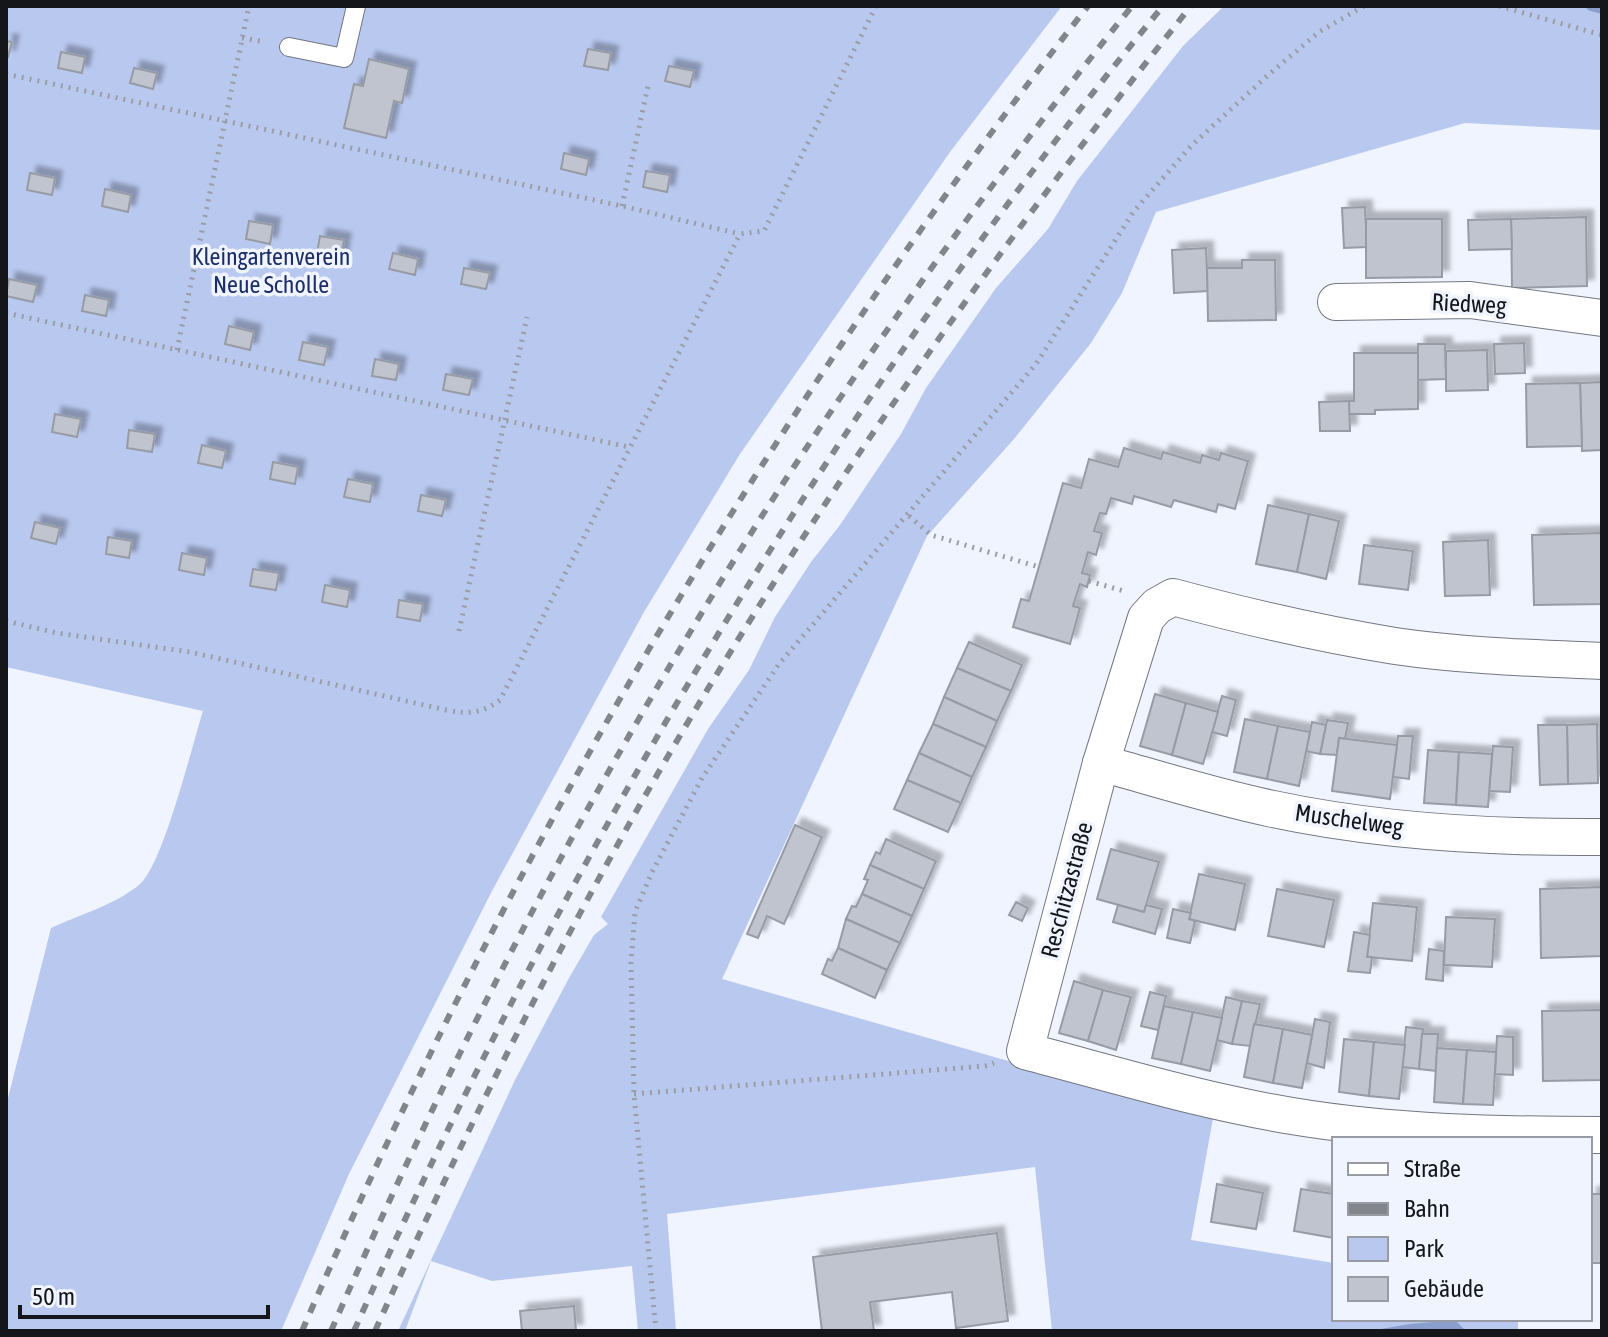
<svg xmlns="http://www.w3.org/2000/svg" width="1608" height="1337" font-family="'Asap Condensed',sans-serif">
<style>
.green{fill:#b8c8ef}
.water{fill:#8a9ece}
.lines{fill:none;stroke-linecap:round;stroke-linejoin:round}
.stream{stroke:#8a9ece;stroke-width:10}
.building{fill:#c0c4ce;stroke:#979ba5;stroke-width:2;filter:url(#shadow)}
.lane-casing{stroke:#737780;stroke-width:20}
.street-casing{stroke:#737780;stroke-width:38}
.path{stroke:#9a9da5;stroke-width:5;stroke-dasharray:2 6;stroke-linecap:butt}
.lane{stroke:#fff;stroke-width:18}
.street{stroke:#fff;stroke-width:36}
.rail{stroke:#82858c;stroke-width:6;stroke-dasharray:10 10;stroke-linecap:butt}
.labels{text-anchor:middle;stroke-width:7;stroke-linejoin:round;paint-order:stroke}
.park-label{font-size:24px;fill:#1c2d67;stroke:#f0f4ff}
.street-label{font-size:24px;fill:#141619;stroke:#f0f4ff}
</style>
<defs>
<filter id="shadow"><feDropShadow dx="7" dy="-7" stdDeviation="2" flood-color="#0004"/></filter>
</defs>
<rect width="100%" height="100%" fill="#f0f4ff"/>
<g class="green">
<path d="M 6,6 L 1062,6 L 950,152 L 740,454 L 644,612 L 492,891 L 349,1174 L 281,1331 L 6,1331 L 6,1106 L 51,928 C 77,916 119,903 140,884 C 163,864 192,746 203,711 L 6,667 Z"/>
<polygon points="1224,6 1602,6 1602,130 1465,123 1156,212 1122,293 1091,343 1014,439 927,536 722,979 1047,1072 1214,1113 1191,1240 1334,1263 1334,1319 1518,1319 1518,1331 1052,1331 1035,1167 667,1214 676,1331 638,1331 632,1266 492,1281 431,1261 405,1331 398,1331 515,1080 569,978 594,935 608,924 601,917 708,729 749,670 775,617 811,562 840,525 901,434 926,388 996,288 1048,229 1077,181 1183,46"/>
</g>
<polygon class="water" points="1455,1320 1466,1331 1369,1331 1410,1324"/>
<g class="lines">
<polyline class="stream" points="1591,6 1602,9"/>
</g>
<g class="building">
<polygon points="6,41 12,42 8,57 6,57"/>
<polygon points="588,49 611,53 608,70 584,66"/>
<polygon points="61,52 85,57 82,73 58,68"/>
<polygon points="369,59 409,69 402,103 394,101 386,138 344,128 354,84 363,86"/>
<polygon points="669,66 694,71 690,87 665,81"/>
<polygon points="134,68 157,73 153,89 130,83"/>
<polygon points="564,153 589,159 586,175 561,169"/>
<polygon points="646,171 670,175 667,192 643,187"/>
<polygon points="30,173 55,178 52,195 27,190"/>
<polygon points="105,189 131,195 128,212 102,206"/>
<polygon points="1365,207 1367,247 1344,248 1342,208"/>
<polygon points="1586,217 1587,286 1512,288 1511,219"/>
<polygon points="1366,219 1442,219 1442,277 1366,278"/>
<polygon points="1511,219 1512,249 1469,250 1468,220"/>
<polygon points="249,221 273,225 270,244 246,239"/>
<polygon points="320,236 344,240 341,258 317,253"/>
<polygon points="1206,248 1208,291 1174,293 1172,250"/>
<polygon points="393,253 418,259 415,275 389,269"/>
<polygon points="1242,260 1275,260 1276,320 1208,321 1207,268 1242,268"/>
<polygon points="464,268 490,273 486,289 461,284"/>
<polygon points="9,279 37,285 33,302 6,296"/>
<polygon points="85,295 109,300 106,316 82,311"/>
<polygon points="229,326 254,332 250,350 225,344"/>
<polygon points="303,342 328,347 324,365 299,360"/>
<polygon points="1524,343 1525,373 1495,374 1494,344"/>
<polygon points="1418,344 1445,344 1446,379 1418,380"/>
<polygon points="1487,350 1488,390 1446,391 1446,351"/>
<polygon points="1354,353 1418,353 1418,409 1375,410 1375,414 1349,414 1349,401 1354,401"/>
<polygon points="375,359 399,364 396,380 372,376"/>
<polygon points="446,374 473,379 469,395 443,390"/>
<polygon points="1602,382 1602,450 1582,451 1580,383"/>
<polygon points="1580,383 1582,446 1527,447 1526,384"/>
<polygon points="1349,401 1350,431 1320,431 1319,402"/>
<polygon points="55,414 81,419 77,437 52,432"/>
<polygon points="129,430 155,434 152,452 127,448"/>
<polygon points="202,445 226,451 222,468 198,463"/>
<polygon points="1124,448 1161,459 1163,452 1200,463 1202,455 1219,460 1221,453 1248,461 1235,509 1218,504 1216,512 1174,500 1171,507 1134,496 1132,504 1111,498 1106,514 1100,513 1094,531 1102,533 1096,555 1088,552 1082,573 1090,575 1087,587 1080,584 1073,606 1080,608 1070,644 1013,627 1021,599 1029,601 1063,483 1081,488 1089,459 1118,467"/>
<polygon points="273,462 298,467 295,484 270,479"/>
<polygon points="348,479 373,484 370,502 344,497"/>
<polygon points="421,495 446,500 442,516 418,511"/>
<polygon points="1268,505 1309,514 1297,572 1256,564"/>
<polygon points="1309,514 1339,521 1326,579 1297,572"/>
<polygon points="35,522 60,528 56,544 31,538"/>
<polygon points="1602,533 1602,604 1534,605 1532,535"/>
<polygon points="108,537 132,541 129,558 106,554"/>
<polygon points="1488,540 1490,595 1445,596 1443,542"/>
<polygon points="1364,545 1413,551 1408,590 1359,584"/>
<polygon points="182,553 207,558 204,575 179,570"/>
<polygon points="253,569 279,573 276,590 250,586"/>
<polygon points="325,585 350,590 347,607 322,602"/>
<polygon points="399,600 423,604 420,621 397,617"/>
<polygon points="969,642 1022,665 1011,691 957,668"/>
<polygon points="957,668 1011,691 997,721 944,697"/>
<polygon points="1155,694 1186,703 1172,755 1140,746"/>
<polygon points="1222,696 1236,700 1227,736 1212,732"/>
<polygon points="944,697 997,721 986,747 933,724"/>
<polygon points="1186,703 1218,712 1203,764 1172,755"/>
<polygon points="1245,719 1278,726 1267,779 1234,772"/>
<polygon points="1327,720 1348,723 1345,739 1339,738 1337,755 1320,754"/>
<polygon points="1312,722 1326,725 1320,754 1306,751"/>
<polygon points="933,724 986,747 972,777 919,753"/>
<polygon points="1597,724 1598,783 1568,784 1567,725"/>
<polygon points="1538,725 1567,725 1568,784 1540,785"/>
<polygon points="1278,726 1310,732 1299,786 1267,779"/>
<polygon points="1398,736 1413,736 1409,779 1393,777"/>
<polygon points="1339,738 1397,745 1390,799 1332,791"/>
<polygon points="1493,746 1513,747 1510,792 1489,791"/>
<polygon points="1428,750 1459,752 1456,805 1424,803"/>
<polygon points="1459,752 1492,754 1488,807 1456,805"/>
<polygon points="919,753 972,777 961,803 907,780"/>
<polygon points="907,780 961,803 948,832 894,809"/>
<polygon points="795,825 822,837 784,924 767,916 758,938 747,934"/>
<polygon points="886,839 936,861 924,889 870,865 876,852 880,854"/>
<polygon points="1111,849 1159,862 1144,912 1097,899"/>
<polygon points="870,865 924,889 912,916 862,894 868,880 864,879"/>
<polygon points="1199,874 1245,884 1235,930 1189,919"/>
<polygon points="1602,887 1602,956 1541,958 1540,889"/>
<polygon points="1277,889 1334,900 1324,947 1268,936"/>
<polygon points="862,894 912,916 900,943 846,919 852,906 856,907"/>
<polygon points="1016,902 1028,908 1022,921 1009,915"/>
<polygon points="1373,903 1417,907 1412,961 1367,957"/>
<polygon points="1118,905 1144,912 1146,905 1162,909 1155,934 1113,922"/>
<polygon points="1173,909 1191,913 1189,919 1195,921 1190,943 1167,938"/>
<polygon points="1446,917 1495,919 1492,967 1444,965"/>
<polygon points="846,919 900,943 887,970 838,948"/>
<polygon points="1354,932 1370,935 1367,957 1372,957 1370,973 1348,971"/>
<polygon points="838,948 887,970 875,998 822,974 828,959 832,961"/>
<polygon points="1429,949 1444,951 1443,981 1426,979"/>
<polygon points="1074,981 1103,990 1088,1041 1059,1033"/>
<polygon points="1103,990 1131,997 1116,1050 1088,1041"/>
<polygon points="1150,992 1166,996 1158,1030 1141,1026"/>
<polygon points="1226,997 1242,1001 1232,1044 1217,1040"/>
<polygon points="1242,1001 1260,1004 1250,1046 1232,1044"/>
<polygon points="1164,1006 1193,1012 1181,1064 1152,1058"/>
<polygon points="1602,1010 1602,1080 1543,1081 1542,1011"/>
<polygon points="1193,1012 1222,1018 1210,1071 1181,1064"/>
<polygon points="1315,1019 1330,1022 1324,1068 1307,1063"/>
<polygon points="1254,1024 1283,1029 1273,1083 1244,1077"/>
<polygon points="1406,1027 1423,1029 1419,1069 1402,1067"/>
<polygon points="1283,1029 1312,1035 1302,1088 1273,1083"/>
<polygon points="1422,1034 1438,1034 1436,1071 1419,1069"/>
<polygon points="1497,1036 1513,1037 1513,1075 1495,1074"/>
<polygon points="1344,1039 1374,1042 1369,1096 1339,1092"/>
<polygon points="1374,1042 1405,1045 1399,1099 1369,1096"/>
<polygon points="1437,1048 1467,1050 1463,1104 1434,1102"/>
<polygon points="1467,1050 1496,1052 1493,1105 1463,1104"/>
<polygon points="1217,1184 1263,1193 1256,1229 1211,1222"/>
<polygon points="1301,1189 1334,1194 1334,1238 1294,1231"/>
<rect x="1590" y="1194" width="12" height="69"/>
<polygon points="997,1233 1008,1321 956,1328 952,1292 870,1302 874,1331 822,1331 813,1257"/>
<polygon points="574,1306 576,1331 522,1331 520,1311"/>
</g>
<g class="lines">
<g class="lane-casing">
<polyline id="lane" points="289,47 344,58 356,6"/>
</g>
<g class="street-casing">
<g id="street">
<polyline points="1336,302 1470,300 1602,318"/>
<path d="M 1602,661 C 1533,658 1463,656 1395,646 C 1320,634 1247,617 1173,597 L 1157,606 L 1146,618 L 1101,763 L 1025,1051 C 1113,1074 1201,1101 1292,1116 C 1394,1133 1499,1135 1602,1135"/>
<path d="M 1101,763 C 1158,779 1215,797 1273,809 C 1381,832 1492,838 1602,837"/>
</g>
</g>
<g class="path">
<polyline points="1499,6 1602,35"/>
<polyline points="242,38 265,42"/>
<polyline points="6,74 622,206 740,234"/>
<polyline points="622,206 648,86"/>
<polyline points="6,313 629,447"/>
<polyline points="177,350 249,6"/>
<polyline points="909,516 931,535 1039,567"/>
<polyline points="1089,581 1127,592"/>
<path d="M 6,621 L 57,633 L 190,652 L 446,710 C 468,714 481,714 500,700 L 740,234 L 764,231 L 876,6"/>
<polyline points="459,631 527,317"/>
<polyline points="634,1094 985,1066 994,1063"/>
<polyline points="656,1331 634,1094 631,963 635,912 652,872 702,778 779,664 1036,364 1134,211 1192,145 1267,76 1319,32 1364,6"/>
</g>
<use href="#lane" class="lane"/>
<use href="#street" class="street"/>
<g class="rail">
<path d="M 302,1331 C 507,858 770,411 1088,6"/>
<path d="M 331,1331 C 434,1095 550,865 683,644 C 816,420 969,209 1132,6"/>
<path d="M 354,1331 C 565,858 833,406 1163,6"/>
<path d="M 375,1331 C 478,1102 592,878 723,664 C 864,434 1023,216 1191,6"/>
</g>
</g>
<g class="labels">
<g class="park-label">
<text x="271" y="265">Kleingartenverein<tspan x="271" dy="28">Neue Scholle</tspan></text>
</g>
<g class="street-label">
<text transform="translate(1469 304) rotate(3)" y="8">Riedweg</text>
<text transform="translate(1349 820) rotate(8)" y="8">Muschelweg</text>
<text transform="translate(1067 890) rotate(-75)" y="8">Reschitzastraße</text>
</g>
</g>
<rect width="1608" height="1337" fill="none" stroke="#141619" stroke-width="16"/>
<rect x="1332" y="1137" width="260" height="184" fill="#f0f4ff" stroke="#989ba3" stroke-width="2"/>
<rect x="1348" y="1163" width="40" height="12" fill="#ffffff" stroke="#989ba3" stroke-width="2"/>
<text x="1404" y="1177" font-size="24" fill="#141619">Straße</text>
<rect x="1348" y="1203" width="40" height="12" fill="#82858c" stroke="#989ba3" stroke-width="2"/>
<text x="1404" y="1217" font-size="24" fill="#141619">Bahn</text>
<rect x="1348" y="1237" width="40" height="24" fill="#b8c8ef" stroke="#989ba3" stroke-width="2"/>
<text x="1404" y="1257" font-size="24" fill="#141619">Park</text>
<rect x="1348" y="1277" width="40" height="24" fill="#c0c4ce" stroke="#989ba3" stroke-width="2"/>
<text x="1404" y="1297" font-size="24" fill="#141619">Gebäude</text>
<path d="M20 1305v12h248v-12" fill="none" stroke="#141619" stroke-width="4"/>
<text x="32" y="1305" font-size="24" fill="#141619" stroke="#f0f4ff" stroke-width="6" paint-order="stroke">50 m</text>
</svg>
